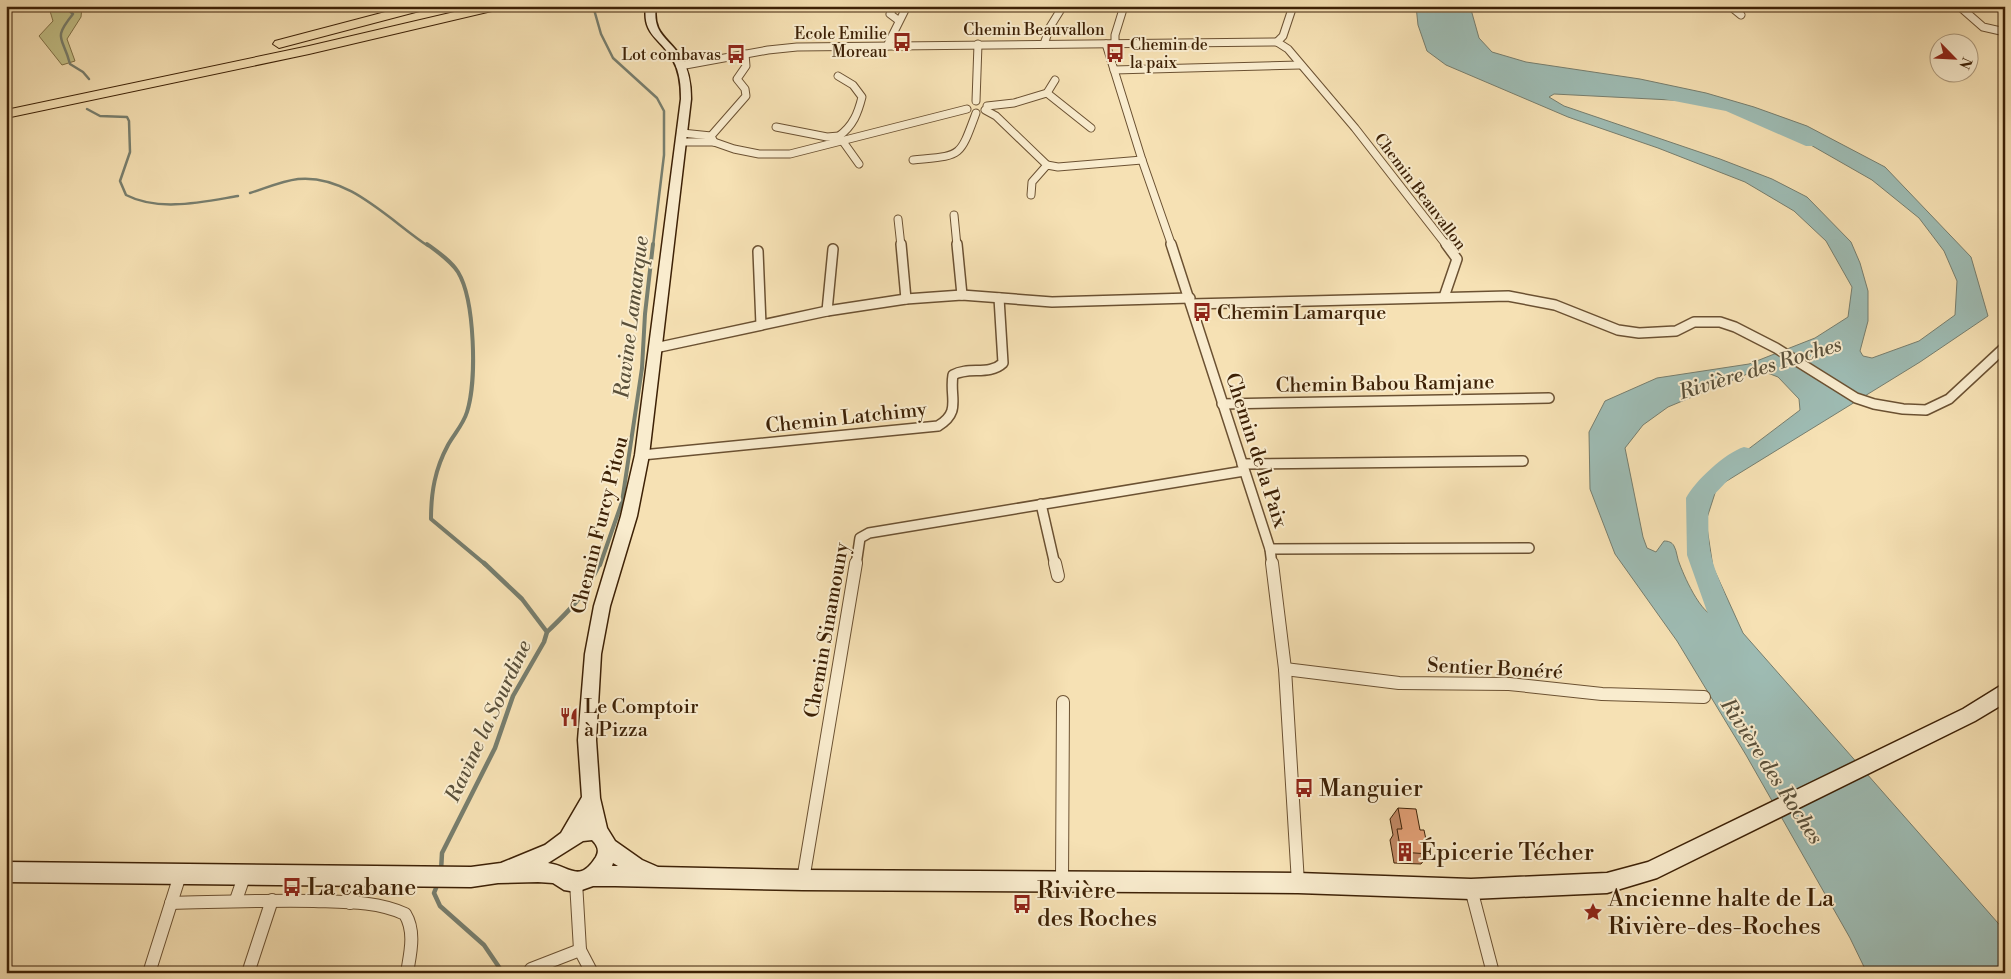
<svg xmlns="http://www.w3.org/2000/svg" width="2011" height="979" font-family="'Libre Bodoni',serif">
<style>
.green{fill:#c3c188;stroke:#807147}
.water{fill:#9ebcb4;stroke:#777e6e;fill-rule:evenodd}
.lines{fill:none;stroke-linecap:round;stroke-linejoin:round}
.stream-far2{stroke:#777e6e;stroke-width:2.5}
.stream-far1{stroke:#777e6e;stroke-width:4}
.stream{stroke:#777e6e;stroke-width:4.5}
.river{fill:#9ebcb4;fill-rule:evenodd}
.street-far2-casing{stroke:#6b5132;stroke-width:9}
.street-far1-casing{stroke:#6b5132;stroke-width:12}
.street-casing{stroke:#6b5132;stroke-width:14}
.secondary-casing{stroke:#3d2106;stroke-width:3}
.highway-casing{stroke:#3d2106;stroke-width:2}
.street-far2{stroke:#f9ecce;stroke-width:7}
.street-far1{stroke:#f9ecce;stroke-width:9}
.street{stroke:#f9ecce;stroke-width:12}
.secondary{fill:#f9ecce;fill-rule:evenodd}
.highway{fill:#f6e1b4;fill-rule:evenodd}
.wall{fill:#c28965;stroke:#3d2106}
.building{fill:#e29f75;stroke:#3d2106}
.labels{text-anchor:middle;stroke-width:4;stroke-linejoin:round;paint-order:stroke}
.far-street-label{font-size:16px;fill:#3d2106;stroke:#f9ecce}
.far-poi-label{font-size:16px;fill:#3d2106;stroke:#f9ecce;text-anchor:end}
.poi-label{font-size:20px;fill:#3d2106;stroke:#f9ecce;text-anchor:start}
.street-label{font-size:20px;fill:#3d2106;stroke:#f9ecce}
.water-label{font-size:21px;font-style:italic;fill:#5a503a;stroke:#f9ecce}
.near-poi-label{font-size:24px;fill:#3d2106;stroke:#f9ecce;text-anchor:start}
</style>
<rect width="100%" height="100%" fill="#f6e1b4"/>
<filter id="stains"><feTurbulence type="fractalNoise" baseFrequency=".004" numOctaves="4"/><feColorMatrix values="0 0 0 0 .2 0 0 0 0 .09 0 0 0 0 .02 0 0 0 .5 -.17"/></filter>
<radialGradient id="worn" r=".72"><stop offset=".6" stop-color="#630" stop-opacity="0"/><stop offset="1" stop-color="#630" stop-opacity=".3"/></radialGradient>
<polygon class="green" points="43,6 82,6 81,17 67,39 75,61 62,65 39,36 53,21 50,11"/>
<path class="water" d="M 1416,6 L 1470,6 L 1479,38 L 1492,52 L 1526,62 L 1640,79 L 1706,93 L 1754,107 L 1807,126 L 1885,167 L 1971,257 L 1988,316 L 1920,362 L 1717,487 L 1706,521 L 1713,567 L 1743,633 L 2005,931 L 2005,973 L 1867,973 L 1850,938 L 1746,755 L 1677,641 L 1615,554 L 1590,489 L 1589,432 L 1605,401 L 1657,378 L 1749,364 L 1815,338 L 1848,317 L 1852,287 L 1826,241 L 1794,211 L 1745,182 L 1658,148 L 1568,117 L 1446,65 L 1427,51 L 1418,25 ZM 1554,94 L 1710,102 L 1730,107 L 1781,128 L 1872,180 L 1919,218 L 1944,251 L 1957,281 L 1955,315 L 1919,341 L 1872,358 L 1863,356 L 1860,351 L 1868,321 L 1868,291 L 1860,263 L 1851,242 L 1807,197 L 1772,179 L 1720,159 L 1564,106 L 1549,97 ZM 1752,372 L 1765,372 L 1778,377 L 1799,399 L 1800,410 L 1730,463 L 1697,498 L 1694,531 L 1699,555 L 1722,614 L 1721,617 C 1704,622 1685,578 1680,565 C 1677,559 1677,551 1674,546 C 1672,542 1668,541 1664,541 L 1656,552 L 1647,548 L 1643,537 L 1625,448 L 1643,425 L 1668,407 Z"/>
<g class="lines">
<g class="stream-far2">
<path d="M 64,6 L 73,14 C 52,40 63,36 70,64 L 83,72 L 89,79"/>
<polyline points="593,6 601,34 613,58 657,98 664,111 664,155 653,246"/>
<path d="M 87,109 L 100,116 L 127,117 L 129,121 L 130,152 L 120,181 L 126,195 C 159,212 202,202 238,196"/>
<path d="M 250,193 C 266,188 282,181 298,179 C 348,174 389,220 428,246"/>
</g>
<g class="stream-far1">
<path d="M 427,244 C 438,252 451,261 458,272 C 475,300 477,381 467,412 C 463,425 454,434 448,445 C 435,469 431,492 431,519 L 486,565"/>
<polyline points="600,565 622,502 642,368 645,314 653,244"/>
</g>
<g class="stream">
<path d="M 547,632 C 572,608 585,595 600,563"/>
<polyline points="441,871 442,853 495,748 513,696 544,642 547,632 522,599 484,563"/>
<polyline points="438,883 434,893 440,906 484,945 503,973"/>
</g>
<g class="river">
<polygon points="1670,91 1736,104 1818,138 1820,142 1818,146 1806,146 1726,111 1664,99 1662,96 1664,93"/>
<path d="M 1744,447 L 1752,449 L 1755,455 L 1752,461 L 1728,480 L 1708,501 C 1709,518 1707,538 1711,555 C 1716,581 1747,632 1736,656 L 1727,659 L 1718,656 L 1714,648 L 1709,617 L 1687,555 L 1686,498 C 1695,481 1725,453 1744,447 Z"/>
</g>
<g class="street-far2-casing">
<g id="street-far2">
<polyline points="894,6 890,14 898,20"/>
<polyline points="1730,6 1741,15"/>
<polyline points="1959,6 1983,27 2005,32"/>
<polyline points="1997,6 2005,7"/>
<polyline points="1277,42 1283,36 1293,6"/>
<polyline points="1044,44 1050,27 1063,6"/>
<polyline points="1106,44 1142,160 1172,246"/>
<polyline points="1115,44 1115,35 1124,6"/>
<polyline points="887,46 907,6"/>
<polyline points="680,66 768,50 797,47 1277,42 1288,49 1355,128 1447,246"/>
<polyline points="1114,70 1300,65"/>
<path d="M 838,76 L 853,85 L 862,97 C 858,113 853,126 839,136"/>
<polyline points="1047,93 1091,128"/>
<polyline points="976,101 978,44"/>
<polyline points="987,106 1014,103 1047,93 1055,80"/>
<polyline points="985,110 996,116 1047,165"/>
<polyline points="776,127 827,137 839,136 859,164"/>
<polyline points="682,133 711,136"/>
<polyline points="681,142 714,142 734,149 759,154 790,154 967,109"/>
<polyline points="714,142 711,136 746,96 745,89 737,79 746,66 745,54"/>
<path d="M 913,160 C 962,155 959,159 976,113"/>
<polyline points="1031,195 1032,182 1047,165 1058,167 1142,160"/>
<polyline points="954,215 957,246"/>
<polyline points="898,219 901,246"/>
</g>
</g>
<g class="street-far1-casing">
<g id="street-far1">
<polyline points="901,244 906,299"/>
<polyline points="957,244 962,295"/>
<polyline points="1171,244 1270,549 1272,565"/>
<polyline points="758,251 761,325"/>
<polyline points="1444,297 1457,259 1446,244"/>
<polyline points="1191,304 1508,296 1555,305 1618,330 1639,333 1676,331 1694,322 1720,322 1735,327 1776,348 1856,398 1874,404 1903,409 1926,410 1949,399 2005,347"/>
<polyline points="827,311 833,249"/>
<polyline points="655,348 827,311 906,299 962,295 1052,302 1190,298"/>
<polyline points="1222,404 1549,398"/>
<path d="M 642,455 L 938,426 C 962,412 949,397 953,375 C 969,366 989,376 1003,363 L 999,298"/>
<polyline points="1242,464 1523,461"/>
<polyline points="1041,504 1055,565"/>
<polyline points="1270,549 1529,548"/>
<polyline points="856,565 860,538 869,533 1244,471"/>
</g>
</g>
<g class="street-casing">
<g id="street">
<polyline points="1055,563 1058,576"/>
<polyline points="1272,563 1285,669 1298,883"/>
<polyline points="1285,669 1399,683 1509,684 1602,694 1704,697"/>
<polyline points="803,880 856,563"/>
<polyline points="1062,881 1063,702"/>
<polyline points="576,882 580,950 592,973"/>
<polyline points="1471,889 1493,973"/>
<polyline points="236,900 245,874"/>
<path d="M 171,903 C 219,902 266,900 314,901 C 344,902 377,901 405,914 C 416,932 410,954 407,973"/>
<polyline points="350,903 360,876"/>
<polyline points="531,969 580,950"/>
<polyline points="149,973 180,875"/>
<polyline points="248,973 272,900"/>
</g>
</g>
<g class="secondary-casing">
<path id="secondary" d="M 646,6 L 656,6 C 652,34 668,37 681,57 C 689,70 691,84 691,99 L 649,455 L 637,516 L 610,606 L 601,654 L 596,740 L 600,798 L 607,828 L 615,841 L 642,860 L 658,867 L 803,870 L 1298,873 L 1471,879 L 1607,873 L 1648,862 L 1963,709 L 2005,683 L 2005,703 L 1975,721 L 1657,878 L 1607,893 L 1471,899 L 1298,893 L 803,890 L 615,886 L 593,886 L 576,892 L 564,890 L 553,883 L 538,882 L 498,883 L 471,887 L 6,882 L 6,862 L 471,867 L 501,863 L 545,845 L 561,833 L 582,797 L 578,740 L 585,654 L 594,606 L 621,516 L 635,455 L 681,99 C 681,86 680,72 673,60 C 661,38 642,36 646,6 ZM 592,840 C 597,845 600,850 596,857 C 579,884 570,866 548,863 L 583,841 ZM 613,863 L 618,866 L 612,866 Z"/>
</g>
<g class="highway-casing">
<g id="highway">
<polygon points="408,6 429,6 427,9 279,48 273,44 275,41"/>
<polygon points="480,6 502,6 496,10 309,54 6,118 6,110 309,46"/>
</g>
</g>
<use href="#street-far2" class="street-far2"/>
<use href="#street-far1" class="street-far1"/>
<use href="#street" class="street"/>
<use href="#secondary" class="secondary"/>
<use href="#highway" class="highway"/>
</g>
<polygon class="wall" points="1398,808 1420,830 1429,854 1421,864 1394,863 1390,840 1393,835 1390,819"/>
<polygon class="building" points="1398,808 1416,809 1420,830 1424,830 1429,854 1401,852 1397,829 1402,829"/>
<defs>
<g id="bus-bare" transform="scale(1.5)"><path d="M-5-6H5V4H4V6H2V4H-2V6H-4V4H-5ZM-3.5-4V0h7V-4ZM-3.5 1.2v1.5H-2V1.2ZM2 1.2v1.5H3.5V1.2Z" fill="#8f2418" stroke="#f9ecce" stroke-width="2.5" paint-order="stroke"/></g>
<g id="restaurant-bare" transform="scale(1.5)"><path d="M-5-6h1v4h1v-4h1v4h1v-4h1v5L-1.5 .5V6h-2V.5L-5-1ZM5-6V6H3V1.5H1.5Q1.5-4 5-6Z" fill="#8f2418" stroke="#f9ecce" stroke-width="2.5" paint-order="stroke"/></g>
<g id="building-bare" transform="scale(1.5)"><path d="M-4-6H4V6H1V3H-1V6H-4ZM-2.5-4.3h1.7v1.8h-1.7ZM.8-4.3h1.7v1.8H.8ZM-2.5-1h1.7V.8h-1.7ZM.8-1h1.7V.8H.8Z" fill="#8f2418" stroke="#f9ecce" stroke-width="2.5" paint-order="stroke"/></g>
<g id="sight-bare" transform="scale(1.5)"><path d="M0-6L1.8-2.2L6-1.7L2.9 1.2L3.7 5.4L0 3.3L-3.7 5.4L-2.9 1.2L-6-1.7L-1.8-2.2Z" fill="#8f2418" stroke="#f9ecce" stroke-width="2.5" paint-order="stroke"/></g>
</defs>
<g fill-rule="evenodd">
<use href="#bus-bare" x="902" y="42"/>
<use href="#bus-bare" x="1115" y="53"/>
<use href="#bus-bare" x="736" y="54"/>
<use href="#bus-bare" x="1202" y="312"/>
<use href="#restaurant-bare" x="569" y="717"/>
<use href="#bus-bare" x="1304" y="788"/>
<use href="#building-bare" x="1405" y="852"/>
<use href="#bus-bare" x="292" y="887"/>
<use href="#bus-bare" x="1022" y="904"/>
<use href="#sight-bare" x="1593" y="912"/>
</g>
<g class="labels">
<g class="far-street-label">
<text x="1034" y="35">Chemin Beauvallon</text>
<text transform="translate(1421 191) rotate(53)" y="6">Chemin Beauvallon</text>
</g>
<g class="far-poi-label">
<text x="887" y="39">Ecole Emilie<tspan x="887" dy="18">Moreau</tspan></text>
<text x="1130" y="50" text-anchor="start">Chemin de<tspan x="1130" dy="18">la paix</tspan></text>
<text x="721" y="60">Lot combavas</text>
</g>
<g class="poi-label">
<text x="1217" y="319">Chemin Lamarque</text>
<text x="584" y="713">Le Comptoir<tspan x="584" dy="23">à Pizza</tspan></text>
</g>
<g class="street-label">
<text transform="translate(1385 383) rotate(-1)" y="7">Chemin Babou Ramjane</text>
<text transform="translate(846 417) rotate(-6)" y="7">Chemin Latchimy</text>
<text transform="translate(1257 450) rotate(72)" y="7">Chemin de la Paix</text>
<text transform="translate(599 525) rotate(-76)" y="7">Chemin Furcy Pitou</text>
<text transform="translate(826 630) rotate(-80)" y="7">Chemin Sinamouny</text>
<text transform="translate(1495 668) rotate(3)" y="7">Sentier Bonéré</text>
</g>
<g class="water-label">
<text transform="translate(631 317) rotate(-83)" y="7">Ravine Lamarque</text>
<text transform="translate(1760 368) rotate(-17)" y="7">Rivière des Roches</text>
<text transform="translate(488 721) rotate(-65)" y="7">Ravine la Sourdine</text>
<text transform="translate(1772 771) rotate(57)" y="7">Rivière des Roches</text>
</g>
<g class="near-poi-label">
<text x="1319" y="796">Manguier</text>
<text x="1420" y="860">Épicerie Técher</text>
<text x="307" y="895">La cabane</text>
<text x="1037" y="898">Rivière<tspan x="1037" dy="28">des Roches</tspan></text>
<text x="1608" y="906">Ancienne halte de La<tspan x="1608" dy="28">Rivière-des-Roches</tspan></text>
</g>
</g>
<rect width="2011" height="979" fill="none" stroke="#f6e1b4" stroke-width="25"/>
<rect x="8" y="8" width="1996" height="964" fill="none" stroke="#3d2106" stroke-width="2.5"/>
<rect x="12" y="12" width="1986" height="954" fill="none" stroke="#3d2106"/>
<g transform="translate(1954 58) rotate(114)"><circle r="24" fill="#f9ecce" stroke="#ae9b7e"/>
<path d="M0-4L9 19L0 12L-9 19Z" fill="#8f2418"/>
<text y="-8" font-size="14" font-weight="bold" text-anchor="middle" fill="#3d2106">N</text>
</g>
<rect width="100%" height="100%" filter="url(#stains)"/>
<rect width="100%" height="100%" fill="url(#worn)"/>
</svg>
